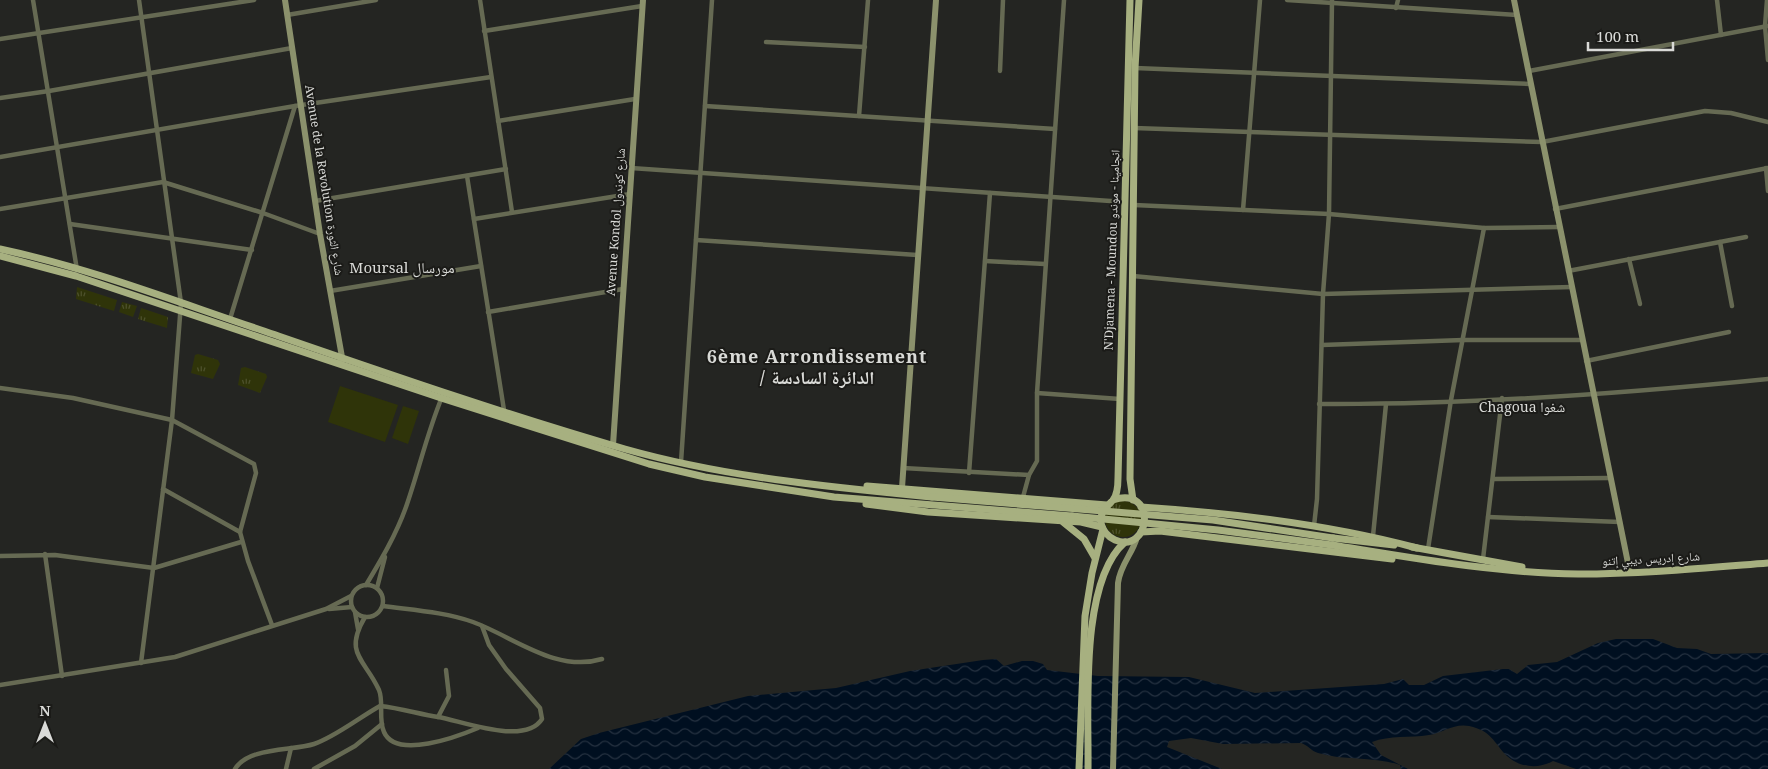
<svg xmlns="http://www.w3.org/2000/svg" width="1768" height="769" font-family="'Noto Serif','Noto Naskh Arabic',serif">
<style>
.grass{fill:url(#grass-tufts)}
.garden{fill:#2f3409}
.water{fill:url(#water-waves)}
.lines{fill:none;stroke-linecap:round;stroke-linejoin:round}
.street{stroke:#666a53;stroke-width:4.5}
.secondary{stroke:#8b916c;stroke-width:6}
.primary{stroke:#a7b080;stroke-width:7}
.primary-bridge{stroke:#a7b080;stroke-width:7}
.labels{text-anchor:middle;stroke-width:4;stroke-linejoin:round;paint-order:stroke}
.street-label{font-size:12px;fill:#d9dad7;stroke:#1b1b18}
.neighbourhood-label{font-size:14px;fill:#d9dad7;stroke:#1b1b18}
.quarter-label{font-size:15px;fill:#d9dad7;stroke:#1b1b18}
.district-label{font-size:18px;font-weight:bold;letter-spacing:1px;fill:#d9dad7;stroke:#1b1b18}
</style>
<defs>
<pattern id="grass-tufts" width="24" height="20" patternUnits="userSpaceOnUse" patternTransform="scale(1.25)"><rect width="24" height="20" fill="#2f3409"/><path d="M3 7l-1-3M5 7V3M7 7l1-3M15 17l-1-3M17 17v-4M19 17l1-3" fill="none" stroke="#4d512c"/></pattern>
<pattern id="water-waves" width="16" height="10" patternUnits="userSpaceOnUse" patternTransform="scale(1.25)"><rect width="16" height="10" fill="#000f20"/><path d="M0 5q4-4 8 0t8 0" fill="none" stroke="#253140"/></pattern>
</defs>
<rect width="100%" height="100%" fill="#242522"/>
<g class="grass">
<polygon points="77,287 117,300 114,311 76,299"/>
<polygon points="122,302 137,306 133,317 119,312"/>
<polygon points="141,308 168,317 167,328 138,319"/>
<polygon points="198,354 218,360 220,364 213,379 191,373 195,355"/>
<polygon points="245,367 266,374 267,377 260,393 238,385 241,368"/>
<circle cx="1123" cy="519" r="18"/>
</g>
<g class="garden">
<polygon points="340,386 398,405 385,442 328,422"/>
<polygon points="403,406 419,411 408,444 392,438"/>
</g>
<path class="water" d="M 1616,639 L 1653,639 L 1677,648 L 1697,649 L 1711,654 L 1768,653 L 1768,769 L 1576,769 L 1553,761 C 1539,769 1520,768 1507,756 C 1493,742 1492,731 1469,726 C 1454,723 1443,733 1429,735 C 1410,738 1390,735 1372,742 L 1381,755 L 1408,769 L 1401,769 L 1400,765 C 1374,756 1344,761 1318,753 C 1311,751 1308,745 1301,743 L 1223,744 L 1191,738 L 1169,741 L 1167,747 L 1222,769 L 549,769 L 581,739 L 599,733 L 748,696 L 836,688 L 910,671 L 983,660 L 996,659 L 1004,666 L 1022,661 L 1033,661 L 1043,664 L 1047,670 L 1098,676 L 1189,677 L 1255,693 L 1384,684 L 1403,679 L 1409,685 L 1424,685 L 1443,676 L 1503,669 L 1509,669 L 1517,674 L 1528,665 L 1557,662 L 1598,643 Z"/>
<g class="lines">
<g class="street">
<polyline points="33,0 77,270"/>
<polyline points="139,0 181,303 172,420 141,663"/>
<polyline points="480,0 512,212"/>
<polyline points="1287,0 1517,15"/>
<polyline points="1717,0 1721,35"/>
<polyline points="1767,0 1765,26 1768,60"/>
<polyline points="1396,8 1398,0"/>
<polyline points="287,15 376,0"/>
<polyline points="484,31 642,6"/>
<polyline points="0,39 254,0"/>
<polyline points="766,42 865,47"/>
<polyline points="1135,68 1531,84"/>
<polyline points="1000,71 1003,0"/>
<polyline points="1529,71 1768,26"/>
<polyline points="0,98 49,91 292,48"/>
<polyline points="705,106 1055,129"/>
<polyline points="859,116 868,0"/>
<polyline points="498,121 635,99"/>
<polyline points="1134,128 1542,142 1705,111 1731,113 1768,122"/>
<polyline points="0,157 295,106 491,77"/>
<polyline points="631,168 1125,202"/>
<polyline points="1766,168 1768,191"/>
<polyline points="467,176 504,410"/>
<polyline points="315,201 506,169"/>
<polyline points="1134,205 1329,214 1484,228 1559,227"/>
<polyline points="0,209 163,182 263,213 320,234"/>
<polyline points="1555,209 1768,168"/>
<polyline points="1243,210 1260,0"/>
<polyline points="474,219 630,194"/>
<polyline points="70,224 252,250"/>
<polyline points="696,240 917,255"/>
<polyline points="1720,242 1732,306"/>
<polyline points="1629,259 1640,304"/>
<polyline points="985,261 1045,264"/>
<polyline points="1568,271 1746,237"/>
<polyline points="1133,276 1323,294 1572,287"/>
<polyline points="330,291 481,266"/>
<polyline points="488,312 623,289"/>
<polyline points="230,319 295,106"/>
<polyline points="1322,345 1463,340 1582,340"/>
<polyline points="1586,361 1729,332"/>
<polyline points="0,388 73,398 172,420 254,464 256,473 240,532 248,561 272,625"/>
<polyline points="1037,393 1120,399"/>
<path d="M 1319,404 C 1469,405 1619,394 1768,379"/>
<polyline points="681,462 712,0"/>
<polyline points="903,468 1029,475"/>
<polyline points="969,473 990,193"/>
<polyline points="1493,479 1610,478"/>
<polyline points="163,489 240,532"/>
<polyline points="1023,497 1029,475 1037,461 1037,393 1064,0"/>
<polyline points="1488,517 1620,522"/>
<polyline points="1314,526 1317,499 1323,294 1329,214 1332,0"/>
<polyline points="1373,536 1386,404"/>
<polyline points="1428,549 1451,400 1484,228"/>
<polyline points="45,554 62,676"/>
<polyline points="0,556 55,555 154,568 241,542"/>
<polyline points="1483,559 1502,398"/>
<circle cx="367" cy="601" r="16"/>
<path d="M 366,585 C 381,560 396,535 406,507 C 419,470 427,433 442,397"/>
<polyline points="377,588 385,557"/>
<path d="M 383,606 C 412,610 445,612 473,622 C 514,637 556,673 602,659"/>
<polyline points="329,609 352,607"/>
<polyline points="355,612 358,629"/>
<path d="M 365,617 C 343,654 365,659 379,690 C 384,702 378,719 384,732 C 396,760 459,736 478,728"/>
<polyline points="0,685 175,657 326,609 351,596"/>
<polyline points="438,717 449,696 446,670"/>
<path d="M 235,769 C 248,747 292,751 314,744 C 335,737 360,717 380,706 C 400,708 419,714 438,717 C 462,721 525,746 542,719 L 540,708 L 506,669 L 489,645 L 482,626"/>
<polyline points="286,769 291,748"/>
<polyline points="314,769 355,746 382,724"/>
</g>
<g class="secondary">
<polyline points="285,0 320,234 342,357 341,362"/>
<polyline points="1514,0 1630,573"/>
<polyline points="613,445 643,0"/>
<polyline points="902,488 936,0"/>
<path d="M 1113,769 L 1118,583 C 1120,565 1133,553 1137,537"/>
</g>
<g class="primary">
<path d="M 0,249 C 90,268 177,302 264,331 C 383,372 504,414 625,449 C 724,477 829,487 932,497"/>
<polyline points="0,256 76,276 441,398 649,464 705,477 834,497 1072,516"/>
<polyline points="867,486 1107,505"/>
<path d="M 1113,500 C 1158,485 1151,555 1115,540 C 1108,537 1102,530 1101,523 C 1100,511 1106,508 1113,500 C 1117,495 1118,485 1118,478 L 1130,0"/>
<polyline points="1133,500 1130,479 1135,68 1139,0"/>
<polyline points="866,504 928,512 1081,522 1102,527"/>
<path d="M 1141,507 C 1234,513 1327,524 1417,548"/>
<polyline points="1063,522 1084,539 1095,558"/>
<polyline points="1141,532 1160,531 1392,559"/>
<polyline points="1333,538 1394,545"/>
<path d="M 1332,545 C 1413,558 1495,573 1578,574 C 1641,574 1705,568 1768,563"/>
<polyline points="1412,547 1522,567"/>
<polyline points="1079,769 1085,616 1092,573 1103,529"/>
<path d="M 1088,769 C 1089,710 1079,582 1125,542"/>
</g>
<g class="primary-bridge">
<polyline points="932,497 1213,520 1333,538"/>
<polyline points="1072,516 1218,530 1332,545"/>
</g>
</g>
<g class="labels">
<g class="street-label">
<text transform="translate(324 180) rotate(81)" y="4">Avenue de la Revolution شارع الثورة</text>
<text transform="translate(616 222) rotate(-86)" y="4">Avenue Kondol شارع كوندول</text>
<text transform="translate(1112 250) rotate(-88)" y="4">N'Djamena - Moundou انجامينا - موندو</text>
<text transform="translate(1651 559) rotate(-3)" y="4">شارع إدريس ديبي إتنو</text>
</g>
<g class="neighbourhood-label">
<text x="1522" y="412">Chagoua شغوا</text>
</g>
<g class="quarter-label">
<text x="402" y="273">Moursal مورسال</text>
</g>
<g class="district-label">
<text x="817" y="363">6ème Arrondissement<tspan x="817" dy="21">/ الدائرة السادسة</tspan></text>
</g>
</g>
<g transform="translate(45 724)" stroke="#1b1b18" stroke-width="4" paint-order="stroke">
<path d="M0-4L9 19L0 12L-9 19Z" fill="#d9dad7"/>
<text y="-8" font-size="14" font-weight="bold" text-anchor="middle" fill="#d9dad7">N</text>
</g>
<path d="M1588 42v8h85v-8" fill="none" stroke="#d9dad7" stroke-width="2.5"/>
<text x="1596" y="42" font-size="15" fill="#d9dad7" stroke="#1b1b18" stroke-width="4" paint-order="stroke">100 m</text>
</svg>
